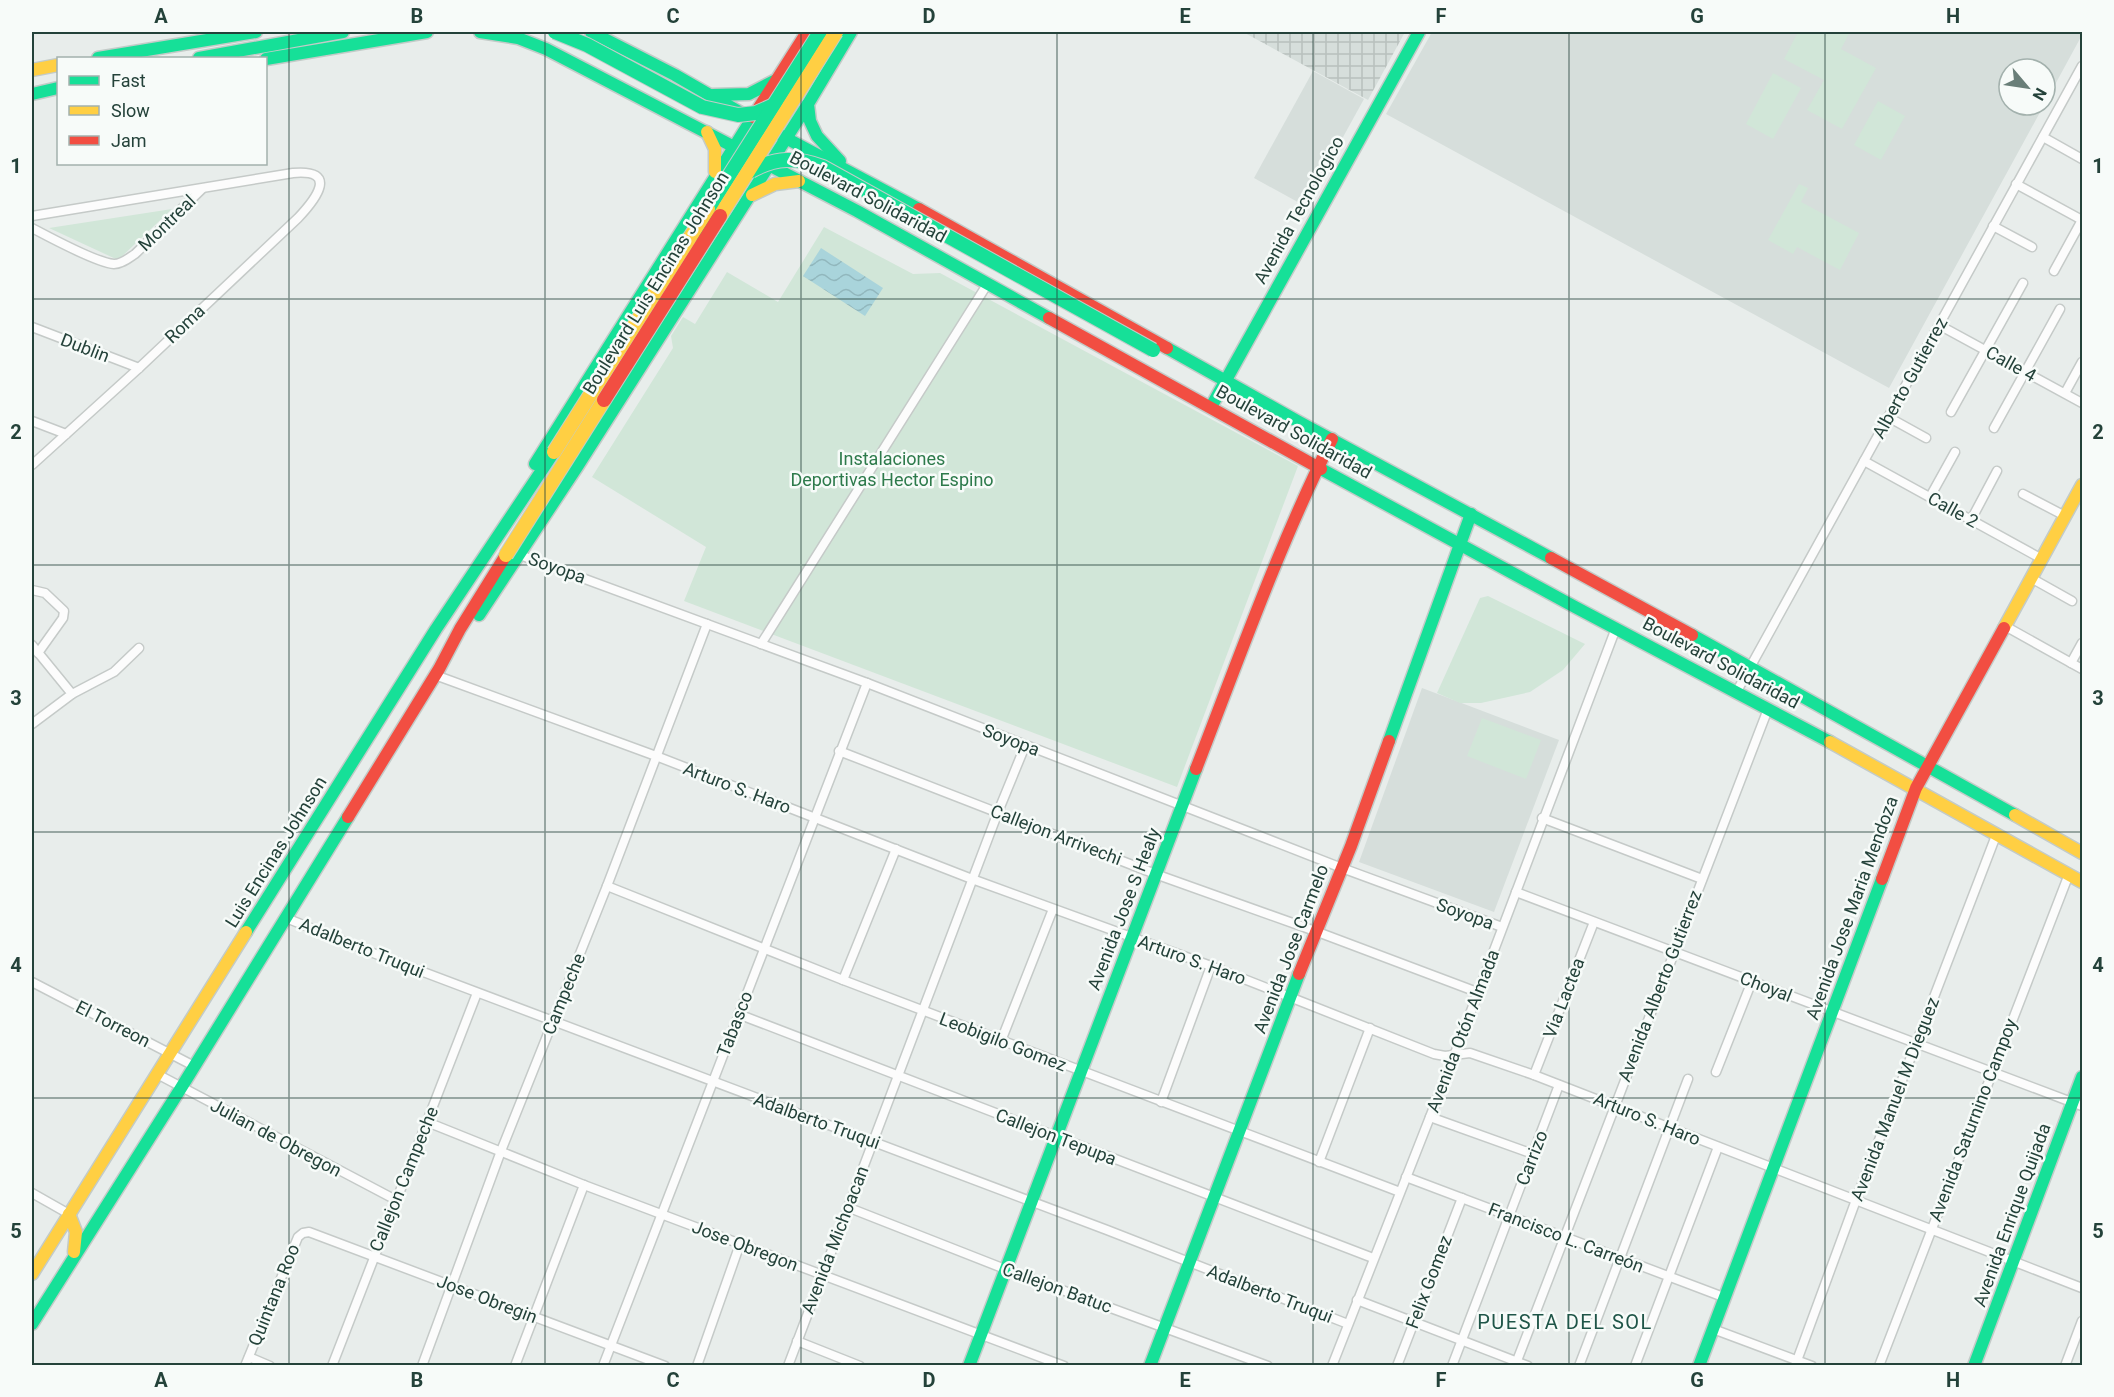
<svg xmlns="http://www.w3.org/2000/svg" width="2114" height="1397" font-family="Roboto,sans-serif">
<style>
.built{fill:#d6dedb}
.industrial{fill:url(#industrial-grid)}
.green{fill:#d1e6d8}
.water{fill:url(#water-waves)}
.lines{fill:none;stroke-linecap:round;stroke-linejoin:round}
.street-casing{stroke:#c5cac8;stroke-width:11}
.fast-casing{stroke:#c3cbc8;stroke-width:15}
.slow-casing{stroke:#c3cbc8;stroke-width:15}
.jam-casing{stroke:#c3cbc8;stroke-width:15}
.street{stroke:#fcfcfc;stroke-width:8}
.fast{stroke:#16e098;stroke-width:12}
.slow{stroke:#ffcf43;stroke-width:12}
.jam{stroke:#f24e42;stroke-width:12}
.fast-bridge-casing{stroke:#c3ccc9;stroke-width:16;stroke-linecap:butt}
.slow-bridge-casing{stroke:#c3ccc9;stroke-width:16;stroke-linecap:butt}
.jam-bridge-casing{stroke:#c3ccc9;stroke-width:16;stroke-linecap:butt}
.fast-bridge{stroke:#16e098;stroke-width:14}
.slow-bridge{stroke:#ffcf43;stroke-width:14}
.jam-bridge{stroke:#f24e42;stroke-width:14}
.grid{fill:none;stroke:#24423a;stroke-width:1.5;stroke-opacity:0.55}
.labels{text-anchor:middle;stroke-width:5;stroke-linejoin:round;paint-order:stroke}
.street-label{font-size:18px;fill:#24423a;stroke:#f7fbf9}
.park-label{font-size:18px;fill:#2d7a4b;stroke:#f7fbf9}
.neighbourhood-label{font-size:20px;letter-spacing:1.5px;fill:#1f5548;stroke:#f7fbf9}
.neatline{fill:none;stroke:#24423a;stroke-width:2}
.grid-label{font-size:20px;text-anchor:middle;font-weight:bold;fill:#24423a}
</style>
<defs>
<pattern id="industrial-grid" width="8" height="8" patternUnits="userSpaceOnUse" patternTransform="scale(1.5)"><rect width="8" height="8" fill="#d6dedb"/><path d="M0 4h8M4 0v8" fill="none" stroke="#b8c0bd"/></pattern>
<pattern id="water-waves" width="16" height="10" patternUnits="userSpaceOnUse" patternTransform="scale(1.5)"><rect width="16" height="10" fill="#a9d4db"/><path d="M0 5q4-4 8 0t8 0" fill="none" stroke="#91b7bd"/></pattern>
</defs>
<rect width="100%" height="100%" fill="#e8edeb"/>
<g class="built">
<polygon points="1432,32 2082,32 2082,35 2045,103 2045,69 2009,69 2009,105 2044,105 1889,388 1386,114"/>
<polygon points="1313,71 1364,99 1305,206 1254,178"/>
<polygon points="1422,688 1559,740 1494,912 1359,862"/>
</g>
<polygon class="industrial" points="1243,32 1405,32 1368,100"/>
<g class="green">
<polygon points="1798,32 1850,32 1841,49 1876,68 1842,129 1807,110 1824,80 1784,59"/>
<polygon points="1773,73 1801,88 1773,139 1746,124"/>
<polygon points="1878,101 1905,116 1881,160 1854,145"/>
<polygon points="1799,184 1808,188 1801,202 1859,233 1840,270 1797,247 1793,254 1768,240"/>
<polygon points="172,209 118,260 49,228"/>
<polygon points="824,227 913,274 940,273 1298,466 1177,787 684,601 706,547 592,477 673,348 671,336 683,317 695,324 727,272 778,302"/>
<polygon points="1488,596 1585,644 1563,670 1530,692 1481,703 1460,703 1437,693 1480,598"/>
<polygon points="1482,718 1541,740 1526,779 1467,756"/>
</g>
<polygon class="water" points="821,248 883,288 865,316 803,276"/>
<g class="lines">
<g class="street-casing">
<g id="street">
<polyline points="2043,137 2082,159"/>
<polyline points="2016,184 2082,220"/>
<path d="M 32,216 L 293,173 C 339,169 316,199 298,218 L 139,368 L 32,465"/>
<polyline points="1993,226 2032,247"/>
<path d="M 32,228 C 49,237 97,263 114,264 C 122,264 129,258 135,254 L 202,189"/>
<polyline points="2054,271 2082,220"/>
<polyline points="1939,325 2082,403"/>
<polyline points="32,327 139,368"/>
<polyline points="2065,393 2082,362"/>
<polyline points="1951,412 2023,283"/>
<polyline points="1888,417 1926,438"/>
<polyline points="32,421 66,434"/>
<polyline points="1994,428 2060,309"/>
<polyline points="1864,461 2042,559"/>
<polyline points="2023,494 2065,516"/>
<polyline points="1930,497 1955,452"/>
<polyline points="1971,520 1997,471"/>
<polyline points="520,555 867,683 1342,868 1502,927"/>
<polyline points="2031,578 2072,601"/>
<polyline points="32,590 45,593 64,611 63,618 38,653"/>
<polyline points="2005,626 2082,669"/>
<polyline points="761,644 988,283"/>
<polyline points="32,645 72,694 32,724"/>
<polyline points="2071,663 2082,643"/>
<polyline points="435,675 656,756 972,879 1211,966 1434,1054 1445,1056 1470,1053 1534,1075 2082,1288"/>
<polyline points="1737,691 2082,66"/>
<polyline points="72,694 114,672 139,648"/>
<polyline points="839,751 1158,875 1315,931 1477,992"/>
<polyline points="1542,818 1702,879"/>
<polyline points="607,886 843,980 1400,1192"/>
<polyline points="1516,892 2082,1106"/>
<polyline points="286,918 373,953 1107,1230 1348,1324"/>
<polyline points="843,980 896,849"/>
<polyline points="32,982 194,1066"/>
<polyline points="738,1014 1373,1258"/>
<polyline points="1001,1041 1053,909"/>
<polyline points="1716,1072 1752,981"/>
<polyline points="157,1074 396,1200"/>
<polyline points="1534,1075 1594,922"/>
<polyline points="1161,1102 1211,966"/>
<polyline points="1430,1117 1533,1154"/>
<polyline points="427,1122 584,1185 1064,1366"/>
<polyline points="1319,1162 1370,1028"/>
<polyline points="1406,1177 1726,1298"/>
<polyline points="32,1193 69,1214"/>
<polyline points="847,1207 1005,1269 1268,1366"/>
<polyline points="1357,1300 1528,1366"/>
<polyline points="1713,1329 1812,1366"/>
<polyline points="797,1341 860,1366"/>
<polyline points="249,1357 270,1366"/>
<polyline points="245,1366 298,1237 303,1233 309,1232 665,1366"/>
<polyline points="332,1366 477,993"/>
<polyline points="422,1366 501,1151 607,886 707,624"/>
<polyline points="515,1366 584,1185"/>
<polyline points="603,1366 867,683"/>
<polyline points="697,1366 740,1244"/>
<polyline points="788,1366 998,812 1025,746"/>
<polyline points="1332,1366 1454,1056 1616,628"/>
<polyline points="1397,1366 1462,1198"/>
<polyline points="1452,1366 1559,1085"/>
<polyline points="1515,1366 1768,709"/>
<polyline points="1579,1366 1688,1079"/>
<polyline points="1635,1366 1718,1147"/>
<polyline points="1795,1366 1856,1200 1997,833"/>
<polyline points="1879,1366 2069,874"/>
<polyline points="2065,1366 2082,1321"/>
</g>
</g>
<g class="fast-casing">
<g id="fast">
<polyline points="480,32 518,38 546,49 857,211 1049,318"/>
<polyline points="591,32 675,75 767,128 919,209"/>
<polyline points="98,58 256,32"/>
<polyline points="199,58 343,32"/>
<polyline points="266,59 427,32"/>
<polyline points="32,94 58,88"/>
<polyline points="713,95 749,94 774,81"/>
<polyline points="840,161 817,136 810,121 808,104 851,32"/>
<polyline points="1167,348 1299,422 1551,558"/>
<polyline points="1211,407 1419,32"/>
<polyline points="535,464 753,117"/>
<polyline points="1321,469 1575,607 1830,742"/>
<polyline points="479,615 577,467 808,104"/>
<polyline points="1692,635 2015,815"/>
<polyline points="1389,741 1471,514"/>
<polyline points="246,932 436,629 554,452"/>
<polyline points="32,1324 181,1088 348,817"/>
<polyline points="969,1366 1196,769"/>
<polyline points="1150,1366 1299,974"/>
<polyline points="1699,1366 1882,879"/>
<polyline points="1974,1366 2082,1077"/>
</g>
</g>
<g class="slow-casing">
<g id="slow">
<polyline points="32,70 58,65"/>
<polyline points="707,132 715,149 715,172"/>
<polyline points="752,195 775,184 799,181"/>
<polyline points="2004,628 2082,485"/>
<polyline points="1830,742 2082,882"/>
<polyline points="2015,815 2082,853"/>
<polyline points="69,1214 76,1232 74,1252"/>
<polyline points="32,1274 246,932"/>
</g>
</g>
<g class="jam-casing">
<g id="jam">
<polyline points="753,117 807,32"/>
<polyline points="919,209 1167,348"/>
<polyline points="1049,318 1321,469"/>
<polyline points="1551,558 1692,635"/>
<path d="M 1196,769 C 1239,658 1279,545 1332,439"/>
<polyline points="348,817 439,669 460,629 506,555"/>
<polyline points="1882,879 1916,788 2004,628"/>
<polyline points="1299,974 1351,846 1389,741"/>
</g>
</g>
<use href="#street" class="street"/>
<use href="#fast" class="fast"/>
<use href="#slow" class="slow"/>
<use href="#jam" class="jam"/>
<g class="fast-bridge-casing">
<g id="fast-bridge">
<polyline points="555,32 587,45 702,107 738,115 756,113 774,105"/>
<path d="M 751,171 C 776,157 796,157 823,167 L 1153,350"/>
<polyline points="708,209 820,32"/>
<polyline points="691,236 716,210"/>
</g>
</g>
<g class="slow-bridge-casing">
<g id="slow-bridge">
<polyline points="720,216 836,32"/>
<polyline points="554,452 708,209"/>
<polyline points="506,555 604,400"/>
</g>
</g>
<g class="jam-bridge-casing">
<polyline id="jam-bridge" points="604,400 720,216"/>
</g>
<use href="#fast-bridge" class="fast-bridge"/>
<use href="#slow-bridge" class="slow-bridge"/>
<use href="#jam-bridge" class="jam-bridge"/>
</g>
<path class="grid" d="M 289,32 L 289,1366M 545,32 L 545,1366M 801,32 L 801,1366M 1057,32 L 1057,1366M 1313,32 L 1313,1366M 1569,32 L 1569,1366M 1825,32 L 1825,1366M 32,299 L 2082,299M 32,565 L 2082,565M 32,832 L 2082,832M 32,1098 L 2082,1098"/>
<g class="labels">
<g class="street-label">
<text transform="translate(868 197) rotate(28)" y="6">Boulevard Solidaridad</text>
<text transform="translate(1299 210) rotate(-61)" y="6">Avenida Tecnologico</text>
<text transform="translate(167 223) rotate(-44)" y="6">Montreal</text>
<text transform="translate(656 283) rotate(-58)" y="6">Boulevard Luis Encinas Johnson</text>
<text transform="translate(185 324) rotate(-43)" y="6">Roma</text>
<text transform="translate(85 348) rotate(21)" y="6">Dublin</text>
<text transform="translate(2011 364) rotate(29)" y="6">Calle 4</text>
<text transform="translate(1910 378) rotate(-61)" y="6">Alberto Gutierrez</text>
<text transform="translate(1294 432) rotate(29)" y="6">Boulevard Solidaridad</text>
<text transform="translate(1953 510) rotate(29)" y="6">Calle 2</text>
<text transform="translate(557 568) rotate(20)" y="6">Soyopa</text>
<text transform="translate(1721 663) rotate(28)" y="6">Boulevard Solidaridad</text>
<text transform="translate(1011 740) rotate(21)" y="6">Soyopa</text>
<text transform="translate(737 788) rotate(21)" y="6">Arturo S. Haro</text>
<text transform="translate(1056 835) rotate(21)" y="6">Callejon Arrivechi</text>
<text transform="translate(276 852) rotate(-58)" y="6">Luis Encinas Johnson</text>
<text transform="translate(1852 908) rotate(-70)" y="6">Avenida Jose Maria Mendoza</text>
<text transform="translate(1124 909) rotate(-69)" y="6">Avenida Jose S Healy</text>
<text transform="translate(1465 914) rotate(20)" y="6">Soyopa</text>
<text transform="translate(362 948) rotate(22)" y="6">Adalberto Truqui</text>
<text transform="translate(1291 949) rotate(-69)" y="6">Avenida Jose Carmelo</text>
<text transform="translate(1192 960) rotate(20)" y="6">Arturo S. Haro</text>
<text transform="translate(1660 986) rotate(-69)" y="6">Avenida Alberto Gutierrez</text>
<text transform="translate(1766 987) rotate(21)" y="6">Choyal</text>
<text transform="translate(564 994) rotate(-68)" y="6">Campeche</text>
<text transform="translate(1564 998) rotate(-69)" y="6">Via Lactea</text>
<text transform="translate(113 1024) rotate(27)" y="6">El Torreon</text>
<text transform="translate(735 1024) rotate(-69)" y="6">Tabasco</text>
<text transform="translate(1463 1031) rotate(-69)" y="6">Avenida Otón Almada</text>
<text transform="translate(1003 1042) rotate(21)" y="6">Leobigilo Gomez</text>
<text transform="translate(1895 1099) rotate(-69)" y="6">Avenida Manuel M Dieguez</text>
<text transform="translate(1647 1119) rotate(22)" y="6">Arturo S. Haro</text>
<text transform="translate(1973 1120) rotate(-69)" y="6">Avenida Saturnino Campoy</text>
<text transform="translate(817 1121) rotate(20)" y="6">Adalberto Truqui</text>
<text transform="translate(1056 1137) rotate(21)" y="6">Callejon Tepupa</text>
<text transform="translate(276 1138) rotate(28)" y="6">Julian de Obregon</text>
<text transform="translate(1532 1158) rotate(-69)" y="6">Carrizo</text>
<text transform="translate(404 1179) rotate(-68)" y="6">Callejon Campeche</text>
<text transform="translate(2012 1215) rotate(-70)" y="6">Avenida Enrique Quijada</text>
<text transform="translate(1566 1238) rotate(21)" y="6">Francisco L. Carreón</text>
<text transform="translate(835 1240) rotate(-69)" y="6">Avenida Michoacan</text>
<text transform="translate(745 1246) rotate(21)" y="6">Jose Obregon</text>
<text transform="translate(1429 1282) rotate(-69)" y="6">Felix Gomez</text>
<text transform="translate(1057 1288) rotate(20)" y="6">Callejon Batuc</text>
<text transform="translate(1270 1294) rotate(21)" y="6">Adalberto Truqui</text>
<text transform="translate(274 1295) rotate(-68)" y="6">Quintana Roo</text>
<text transform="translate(487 1299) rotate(21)" y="6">Jose Obregin</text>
</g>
<g class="park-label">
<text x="892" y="465">Instalaciones<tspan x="892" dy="21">Deportivas Hector Espino</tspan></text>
</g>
<g class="neighbourhood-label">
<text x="1565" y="1329">PUESTA DEL SOL</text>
</g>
</g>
<rect width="2114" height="1397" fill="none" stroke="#f7fbf9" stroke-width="66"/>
<rect x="57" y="57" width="210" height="108" fill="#f7fbf9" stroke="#a3b1ad" stroke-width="1.5"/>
<rect x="69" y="76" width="30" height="9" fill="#16e098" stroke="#a3b1ad" stroke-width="1.5"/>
<text x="111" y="87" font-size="18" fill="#24423a">Fast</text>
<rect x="69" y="106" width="30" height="9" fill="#ffcf43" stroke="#a3b1ad" stroke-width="1.5"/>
<text x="111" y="117" font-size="18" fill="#24423a">Slow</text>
<rect x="69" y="136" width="30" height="9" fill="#f24e42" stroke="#a3b1ad" stroke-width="1.5"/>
<text x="111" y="147" font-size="18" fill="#24423a">Jam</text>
<g transform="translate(2027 87) rotate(119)"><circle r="28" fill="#f7fbf9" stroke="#a3b1ad" stroke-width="1.5"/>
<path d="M0-4.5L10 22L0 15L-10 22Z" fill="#697e78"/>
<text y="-9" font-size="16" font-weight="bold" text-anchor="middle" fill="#24423a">N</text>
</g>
<rect x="33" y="33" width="2048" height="1331" class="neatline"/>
<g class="grid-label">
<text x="161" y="23">A</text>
<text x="417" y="23">B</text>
<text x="673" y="23">C</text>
<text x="929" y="23">D</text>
<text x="1185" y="23">E</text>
<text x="1441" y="23">F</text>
<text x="1697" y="23">G</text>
<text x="1953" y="23">H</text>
<text x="16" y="173">1</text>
<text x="2098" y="173">1</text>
<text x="16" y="439">2</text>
<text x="2098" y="439">2</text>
<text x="16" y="705">3</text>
<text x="2098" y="705">3</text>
<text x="16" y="972">4</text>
<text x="2098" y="972">4</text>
<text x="16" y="1238">5</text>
<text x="2098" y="1238">5</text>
<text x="161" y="1387">A</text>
<text x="417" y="1387">B</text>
<text x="673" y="1387">C</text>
<text x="929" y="1387">D</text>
<text x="1185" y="1387">E</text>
<text x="1441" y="1387">F</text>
<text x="1697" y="1387">G</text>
<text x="1953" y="1387">H</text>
</g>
</svg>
